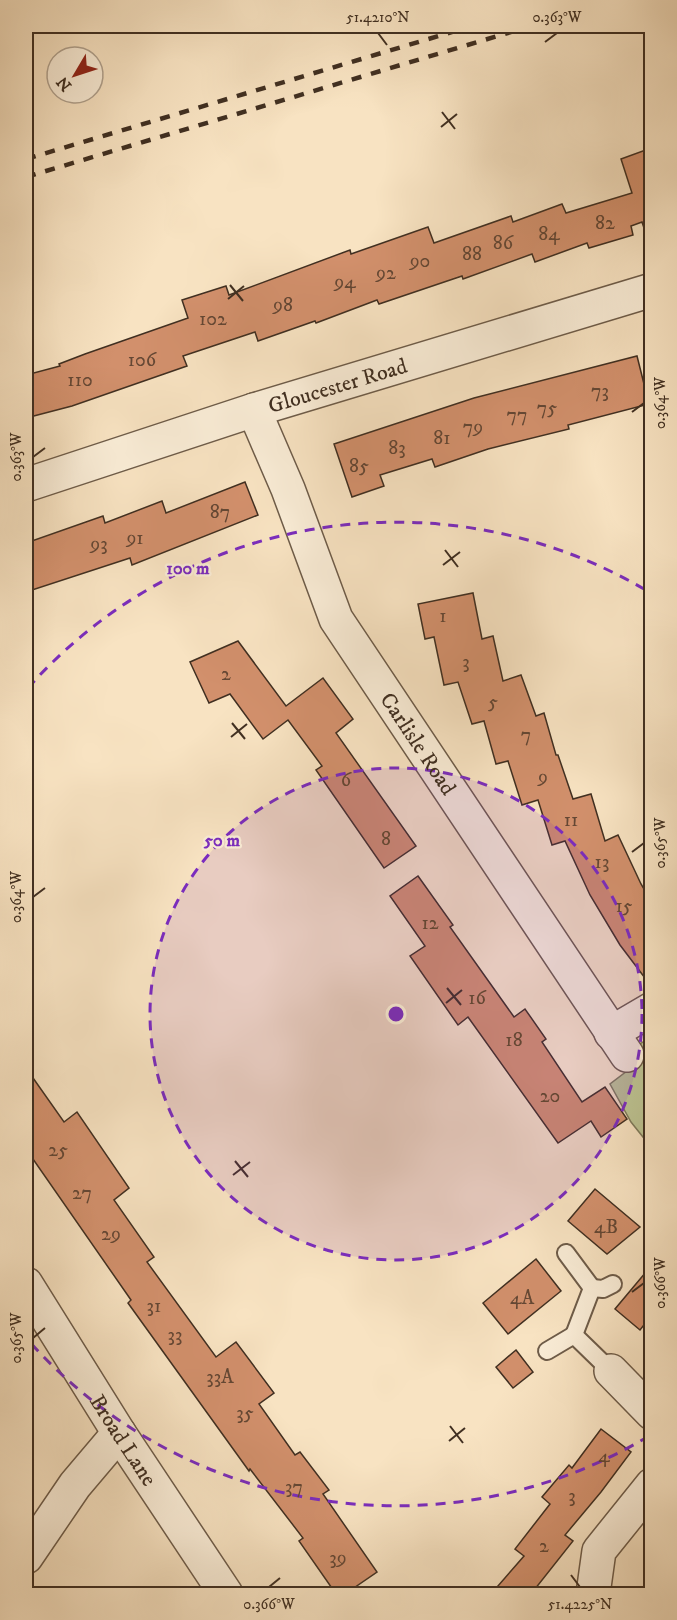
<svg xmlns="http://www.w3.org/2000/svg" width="677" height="1620" font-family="'IM FELL DW Pica',serif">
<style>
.green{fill:#bdc493;stroke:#7e7a5a;stroke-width:1.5}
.building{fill:#d2906c;stroke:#402f21;stroke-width:1.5}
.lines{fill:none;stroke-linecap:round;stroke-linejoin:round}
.service-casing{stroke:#6e5c49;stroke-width:20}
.minor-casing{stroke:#6e5c49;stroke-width:36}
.tertiary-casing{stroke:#6e5c49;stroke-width:36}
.service{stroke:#faedd7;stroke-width:16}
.minor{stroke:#faedd7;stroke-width:33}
.tertiary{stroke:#faedd7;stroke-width:33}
.rail{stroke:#402f21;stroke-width:4.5;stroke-dasharray:10 10;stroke-linecap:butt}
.ticks{fill:none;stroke:#402f21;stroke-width:2}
.ring{fill:none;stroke:#7b2cbf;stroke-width:3;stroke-dasharray:10 8}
.labels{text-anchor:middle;stroke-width:4.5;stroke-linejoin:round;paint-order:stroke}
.number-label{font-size:20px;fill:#644734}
.street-label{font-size:22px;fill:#402f21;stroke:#faedd7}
.centre{fill:#7b2cbf;stroke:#faedd7;stroke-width:3}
.ring-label{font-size:18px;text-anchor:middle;font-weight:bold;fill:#7b2cbf;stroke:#faedd7;stroke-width:4.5;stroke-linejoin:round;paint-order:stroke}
.neatline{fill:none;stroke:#402f21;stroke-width:2}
.ticks-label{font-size:15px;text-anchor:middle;fill:#402f21}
</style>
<rect width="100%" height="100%" fill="#f8e3c2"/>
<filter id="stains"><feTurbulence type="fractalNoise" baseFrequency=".00333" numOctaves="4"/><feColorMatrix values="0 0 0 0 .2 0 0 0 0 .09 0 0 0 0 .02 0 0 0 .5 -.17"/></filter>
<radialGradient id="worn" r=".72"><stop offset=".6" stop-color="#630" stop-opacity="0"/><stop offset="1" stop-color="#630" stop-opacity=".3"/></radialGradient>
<polygon class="green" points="651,1037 651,1147 631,1122 610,1084 644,1058 638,1045"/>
<g class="building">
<polygon points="651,148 651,236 647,237 642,222 631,226 633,235 589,248 587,243 535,262 532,254 463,279 462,276 379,304 377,300 316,323 315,321 258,341 255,332 183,356 187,366 72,406 26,418 26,375 60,366 59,364 85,354 188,318 182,300 226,286 229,295 350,250 351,254 428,227 434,243 511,216 513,222 562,204 566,213 632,193 621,159"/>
<polygon points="637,356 649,404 568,425 569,429 488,449 435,467 432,459 380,475 384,486 352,497 334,444 474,398"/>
<polygon points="245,482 258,515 132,565 130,558 26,592 26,543 103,516 105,523 162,501 166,513"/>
<polygon points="473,593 482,639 493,636 503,681 521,675 536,716 544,713 556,755 558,755 573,799 591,794 605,841 618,835 641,884 651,901 651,986 620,945 590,895 565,841 552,845 538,800 522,805 508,761 496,764 484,721 472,724 458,682 444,685 434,637 425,639 418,604"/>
<polygon points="238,641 286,706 323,678 353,719 336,733 416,846 384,868 316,770 322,766 288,720 263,739 230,694 209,703 190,662"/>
<polygon points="418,876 453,925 450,927 514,1017 525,1009 546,1039 542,1042 582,1102 605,1087 627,1119 601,1137 591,1121 558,1143 468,1017 458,1025 410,956 425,946 390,896"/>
<polygon points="26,1068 64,1122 77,1112 129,1188 114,1200 154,1257 147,1262 216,1357 236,1342 274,1393 259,1404 295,1455 300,1452 329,1490 323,1494 377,1572 345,1594 336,1594 299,1541 303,1538 250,1469 249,1471 128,1303 131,1300 26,1149"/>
<polygon points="595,1189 640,1227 607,1254 568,1221"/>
<polygon points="536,1259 561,1291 508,1334 483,1303"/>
<polygon points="651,1266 651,1316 640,1330 615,1309"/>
<polygon points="516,1350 533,1372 513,1388 496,1367"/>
<polygon points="601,1429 631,1452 601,1492 565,1535 573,1541 531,1594 491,1594 524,1556 515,1549 550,1504 542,1497 569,1465 572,1468"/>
</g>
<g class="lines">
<g class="service-casing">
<g id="service">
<polyline points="566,1253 592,1288 574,1335"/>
<polyline points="592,1288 603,1289 613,1284"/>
<polyline points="547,1351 574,1335 611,1371"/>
</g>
</g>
<g class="minor-casing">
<g id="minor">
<path id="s1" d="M 254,410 L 288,489 L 336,619 L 627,1055"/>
<polyline points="611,1033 652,1009"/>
<polyline points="611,1371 652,1413"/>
<polyline points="26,1557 75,1485 119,1433"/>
<polyline points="593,1594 599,1551 652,1485"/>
</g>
</g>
<g class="tertiary-casing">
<g id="tertiary">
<path id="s2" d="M 26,485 L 254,410 L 652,290"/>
<path id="s3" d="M 26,1284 L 119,1433 L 226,1594"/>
</g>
</g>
<use href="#service" class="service"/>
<use href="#minor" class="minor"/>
<use href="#tertiary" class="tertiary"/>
<g class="rail">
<polyline points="26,159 472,26"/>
<polyline points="26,177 531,26"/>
</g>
</g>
<path class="ticks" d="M 378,33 L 387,45M 545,42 L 557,33M 442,112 L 455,129M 441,127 L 457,114M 230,285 L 243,301M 228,299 L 244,286M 632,412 L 644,403M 33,457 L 45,448M 445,550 L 458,567M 443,565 L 460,552M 232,723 L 245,739M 231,737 L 247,724M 632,852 L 644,843M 33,897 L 45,888M 447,988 L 461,1005M 446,1003 L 462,990M 235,1161 L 248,1177M 233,1175 L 250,1162M 632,1292 L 644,1283M 33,1338 L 45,1328M 450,1426 L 463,1443M 449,1441 L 465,1428M 571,1575 L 580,1587M 269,1587 L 280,1578"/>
<circle cx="396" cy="1014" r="246" fill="#7b2cbf" fill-opacity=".12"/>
<g class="ring">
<circle cx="396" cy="1014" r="246"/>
<path d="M649 1436A492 492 0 0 1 28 1340M28 688A492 492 0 0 1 649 592"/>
</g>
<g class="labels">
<g class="number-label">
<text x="605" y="229">82</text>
<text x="549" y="240">84</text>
<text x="503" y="249">86</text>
<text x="472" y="260">88</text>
<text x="420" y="267">90</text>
<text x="386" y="279">92</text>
<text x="345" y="288">94</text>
<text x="283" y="311">98</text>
<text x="213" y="325">102</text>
<text x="142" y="366">106</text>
<text x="80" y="386">110</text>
<text x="600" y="397">73</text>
<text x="547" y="414">75</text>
<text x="517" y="421">77</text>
<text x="473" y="433">79</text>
<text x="442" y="444">81</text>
<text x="397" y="454">83</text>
<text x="359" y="472">85</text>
<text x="220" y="518">87</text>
<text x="135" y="544">91</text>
<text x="99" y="550">93</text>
<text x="443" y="622">1</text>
<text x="466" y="668">3</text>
<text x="226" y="680">2</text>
<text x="493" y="708">5</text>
<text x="526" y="741">7</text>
<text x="543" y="783">9</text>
<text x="346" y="786">6</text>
<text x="571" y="826">11</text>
<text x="386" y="845">8</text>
<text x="602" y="868">13</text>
<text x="624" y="912">15</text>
<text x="430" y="929">12</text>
<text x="477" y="1004">16</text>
<text x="514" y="1046">18</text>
<text x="550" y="1102">20</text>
<text x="58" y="1156">25</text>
<text x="82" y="1199">27</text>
<text x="606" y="1233">4B</text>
<text x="111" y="1240">29</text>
<text x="522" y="1304">4A</text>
<text x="154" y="1312">31</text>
<text x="175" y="1341">33</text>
<text x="220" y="1383">33A</text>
<text x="245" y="1419">35</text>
<text x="604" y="1462">4</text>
<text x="294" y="1493">37</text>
<text x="572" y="1502">3</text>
<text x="544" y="1552">2</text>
<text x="338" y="1564">39</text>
</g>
<g class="street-label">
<text dy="8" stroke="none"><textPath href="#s2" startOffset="327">Gloucester Road</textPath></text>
<text dy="8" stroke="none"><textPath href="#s1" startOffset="374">Carlisle Road</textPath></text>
<text dy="8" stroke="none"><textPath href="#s3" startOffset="184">Broad Lane</textPath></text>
</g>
</g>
<circle cx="396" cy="1014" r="9" class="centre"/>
<g class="ring-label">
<text x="188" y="574">100 m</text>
<text x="222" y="846">50 m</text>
</g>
<rect width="677" height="1620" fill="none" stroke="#f8e3c2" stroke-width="66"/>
<g transform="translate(75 75) rotate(231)"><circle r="28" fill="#faedd7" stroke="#b0a18e" stroke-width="1.5"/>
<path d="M0-4.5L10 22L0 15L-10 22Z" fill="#8f2418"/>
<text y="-9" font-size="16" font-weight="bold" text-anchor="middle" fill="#402f21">N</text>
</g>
<rect x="33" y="33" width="611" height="1554" class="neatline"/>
<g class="ticks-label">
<text x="378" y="22">51.4210°N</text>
<text x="557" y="22">0.363°W</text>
<text transform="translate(660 403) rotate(-90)" y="5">0.364°W</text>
<text transform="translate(16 457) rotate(-90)" y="5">0.363°W</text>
<text transform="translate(660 843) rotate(-90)" y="5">0.365°W</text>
<text transform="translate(16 897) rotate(-90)" y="5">0.364°W</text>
<text transform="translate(660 1283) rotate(-90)" y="5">0.366°W</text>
<text transform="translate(16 1338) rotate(-90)" y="5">0.365°W</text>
<text x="269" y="1609">0.366°W</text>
<text x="580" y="1609">51.4225°N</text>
</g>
<rect width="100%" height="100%" filter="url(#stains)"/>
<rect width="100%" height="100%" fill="url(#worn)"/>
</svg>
